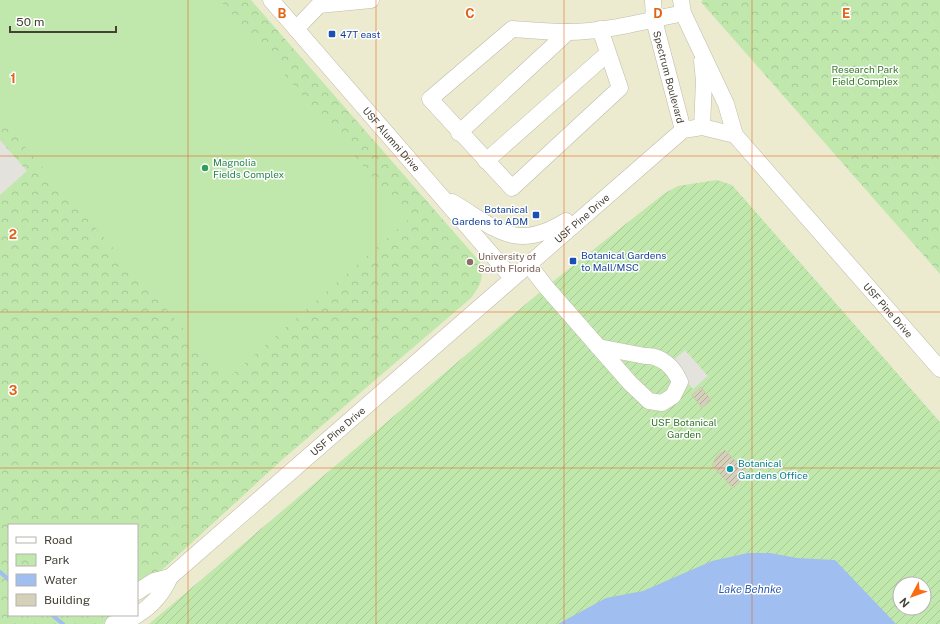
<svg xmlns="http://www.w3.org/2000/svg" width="940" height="624" font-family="'Public Sans',sans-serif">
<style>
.education{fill:#eceacf;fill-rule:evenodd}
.park{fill:url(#park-crowns)}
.garden{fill:url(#garden-furrows);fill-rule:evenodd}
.pitch{fill:#c0e8ad}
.parking{fill:#e3e2dd}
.water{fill:#a0bef0}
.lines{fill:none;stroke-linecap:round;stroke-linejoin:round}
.stream{stroke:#a0bef0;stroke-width:4}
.building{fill:url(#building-hatch);stroke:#cfcaae}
.minor-casing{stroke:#bebca8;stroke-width:17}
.minor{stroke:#fff;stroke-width:16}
.grid{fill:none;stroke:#e06519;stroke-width:1;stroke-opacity:0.55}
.transit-dot{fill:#1a4fb4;stroke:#fff;stroke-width:1.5}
.leisure-dot{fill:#2e9e5b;stroke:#fff;stroke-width:1.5}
.education-dot{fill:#8d6e63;stroke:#fff;stroke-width:1.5}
.culture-dot{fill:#0f9aa8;stroke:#fff;stroke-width:1.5}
.labels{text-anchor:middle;stroke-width:3;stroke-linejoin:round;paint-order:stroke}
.transit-label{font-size:10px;fill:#164399;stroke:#fff;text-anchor:start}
.park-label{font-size:10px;fill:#347728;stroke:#fff}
.street-label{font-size:10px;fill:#454235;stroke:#fff}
.leisure-label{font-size:10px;fill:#27864d;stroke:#fff;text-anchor:start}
.education-label{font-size:10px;fill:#785e54;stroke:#fff;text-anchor:start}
.culture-label{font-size:10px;fill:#0d838f;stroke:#fff;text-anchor:start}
.water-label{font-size:11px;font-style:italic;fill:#2d5cb2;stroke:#fff}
.grid-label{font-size:13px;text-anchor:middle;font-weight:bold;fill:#e06519;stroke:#fff;stroke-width:3;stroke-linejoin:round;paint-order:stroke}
</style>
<defs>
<pattern id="park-crowns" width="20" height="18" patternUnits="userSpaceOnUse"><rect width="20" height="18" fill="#c0e8ad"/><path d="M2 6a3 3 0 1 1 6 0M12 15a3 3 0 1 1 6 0" fill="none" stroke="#a6c895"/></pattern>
<pattern id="garden-furrows" width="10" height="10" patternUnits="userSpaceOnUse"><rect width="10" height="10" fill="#c0e8ad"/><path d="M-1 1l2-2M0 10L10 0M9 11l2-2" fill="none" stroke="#a6c895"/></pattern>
<pattern id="building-hatch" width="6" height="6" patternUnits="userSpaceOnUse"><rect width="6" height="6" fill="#d4d0ba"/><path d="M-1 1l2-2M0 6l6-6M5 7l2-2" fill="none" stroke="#aeaa98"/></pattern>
</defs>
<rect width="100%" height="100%" fill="#f3f2e5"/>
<path class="education" d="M 0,0 L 940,0 L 940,624 L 0,624 ZM 9,525 L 137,525 L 137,615 L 9,615 ZM 900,584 L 924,584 L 924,608 L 900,608 Z"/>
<g class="park">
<path d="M 0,0 L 251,0 L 480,262 C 484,278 481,285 471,298 L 284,458 L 137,593 L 137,525 L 9,525 L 9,615 L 112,615 L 103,624 L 0,624 Z"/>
<polygon points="703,0 940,0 940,274 701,2"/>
</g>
<path class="garden" d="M 717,180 L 732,185 L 940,422 L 940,624 L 149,624 L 546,287 L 665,193 L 678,186 ZM 900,584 L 924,584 L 924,608 L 900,608 Z"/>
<polygon class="pitch" points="0,0 220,0 409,219 227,379 0,118"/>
<g class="parking">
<polygon points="0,140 27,171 0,195"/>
<polygon points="685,350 708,376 693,389 670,363"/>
</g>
<polygon class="water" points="748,553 770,553 797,558 835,560 896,624 558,624 606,598 643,591 712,561"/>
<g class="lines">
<g class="stream">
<polyline points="0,572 9,580"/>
<polyline points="52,615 63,624"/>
</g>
</g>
<g class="building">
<polygon points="701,387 711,400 702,408 692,395"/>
<polygon points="725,450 748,474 733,488 712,465 717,456"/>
</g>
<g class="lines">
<g class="minor-casing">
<g id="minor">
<path id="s1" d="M 271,0 L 512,278"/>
<path id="s2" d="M 653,0 L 654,20 L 683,130"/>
<polyline points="681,0 683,13 726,104 735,135"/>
<polyline points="296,29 319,5 371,0"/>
<path d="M 600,29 L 620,88 L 512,188 L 430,99 L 512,29 C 530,30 549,32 567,32 C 607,32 645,21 683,13"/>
<polyline points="702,127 704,81 702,61"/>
<polyline points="459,133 568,32"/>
<polyline points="486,161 607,54"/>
<path d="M 452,202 C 496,228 515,253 566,221"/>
<path d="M 528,264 L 546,287 L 630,383 L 649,401 L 662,403 L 673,396 L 680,382 C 674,368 662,355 645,356 L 598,347"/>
<path id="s3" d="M 137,592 L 154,581 L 170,577 L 683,130 L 702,127 L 735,135 L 940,369"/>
<path d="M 137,615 C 152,606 163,593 170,577"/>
<polyline points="113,624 129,620 137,615"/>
</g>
</g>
<use href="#minor" class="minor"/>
</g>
<path class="grid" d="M 188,0 L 188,624M 376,0 L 376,624M 564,0 L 564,624M 752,0 L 752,624M 0,156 L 940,156M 0,312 L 940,312M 0,468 L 940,468"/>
<g class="transit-dot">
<rect x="328" y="30" width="8" height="8" rx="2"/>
<rect x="532" y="211" width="8" height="8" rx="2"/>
<rect x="569" y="257" width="8" height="8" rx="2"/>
</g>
<circle class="leisure-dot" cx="205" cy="168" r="4"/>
<circle class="education-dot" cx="470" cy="262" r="4"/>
<circle class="culture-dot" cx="730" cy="469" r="4"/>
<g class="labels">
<g class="transit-label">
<text x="340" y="38">47T east</text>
<text x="528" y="213" text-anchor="end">Botanical<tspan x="528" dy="12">Gardens to ADM</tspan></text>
<text x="581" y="259">Botanical Gardens<tspan x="581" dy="12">to Mall/MSC</tspan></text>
</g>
<g class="park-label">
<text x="865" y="73">Research Park<tspan x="865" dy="12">Field Complex</tspan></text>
<text x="684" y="426">USF Botanical<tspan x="684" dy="12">Garden</tspan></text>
</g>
<g class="street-label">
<text dy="4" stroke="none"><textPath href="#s2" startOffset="79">Spectrum Boulevard</textPath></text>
<text dy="4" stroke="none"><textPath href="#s1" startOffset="184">USF Alumni Drive</textPath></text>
<text dy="4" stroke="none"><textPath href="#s3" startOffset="583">USF Pine Drive</textPath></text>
<text dy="4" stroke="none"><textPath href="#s3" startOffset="1003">USF Pine Drive</textPath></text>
<text dy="4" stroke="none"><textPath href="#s3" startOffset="259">USF Pine Drive</textPath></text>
</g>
<g class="leisure-label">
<text x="213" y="166">Magnolia<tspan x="213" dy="12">Fields Complex</tspan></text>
</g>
<g class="education-label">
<text x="478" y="260">University of<tspan x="478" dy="12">South Florida</tspan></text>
</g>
<g class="culture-label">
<text x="738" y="467">Botanical<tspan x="738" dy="12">Gardens Office</tspan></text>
</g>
<g class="water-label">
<text x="750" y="593">Lake Behnke</text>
</g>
</g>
<g class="grid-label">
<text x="282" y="18">B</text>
<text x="470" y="18">C</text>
<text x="658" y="18">D</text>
<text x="846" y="18">E</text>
<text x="13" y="83">1</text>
<text x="13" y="239">2</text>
<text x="13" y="395">3</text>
</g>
<rect x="8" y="524" width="130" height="92" fill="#ffffff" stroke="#b5b3ae"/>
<rect x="16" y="537" width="20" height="6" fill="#ffffff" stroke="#b5b3ae"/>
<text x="44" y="544" font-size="12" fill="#454235">Road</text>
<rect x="16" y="554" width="20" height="12" fill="url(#park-crowns)" stroke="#b5b3ae"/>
<text x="44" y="564" font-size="12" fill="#454235">Park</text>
<rect x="16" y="574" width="20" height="12" fill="#a0bef0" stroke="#b5b3ae"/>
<text x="44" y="584" font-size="12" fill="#454235">Water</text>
<rect x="16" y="594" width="20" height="12" fill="#d4d0ba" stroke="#b5b3ae"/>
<text x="44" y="604" font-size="12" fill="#454235">Building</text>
<g transform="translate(912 596) rotate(229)"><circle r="19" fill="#ffffff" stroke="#b5b3ae"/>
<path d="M0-3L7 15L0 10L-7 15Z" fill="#fb6b14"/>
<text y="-6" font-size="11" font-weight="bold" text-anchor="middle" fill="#454235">N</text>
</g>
<path d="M10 26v6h106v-6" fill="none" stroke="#454235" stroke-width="2"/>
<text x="16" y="26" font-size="12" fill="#454235" stroke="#ffffff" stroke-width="3" paint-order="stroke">50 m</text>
</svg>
